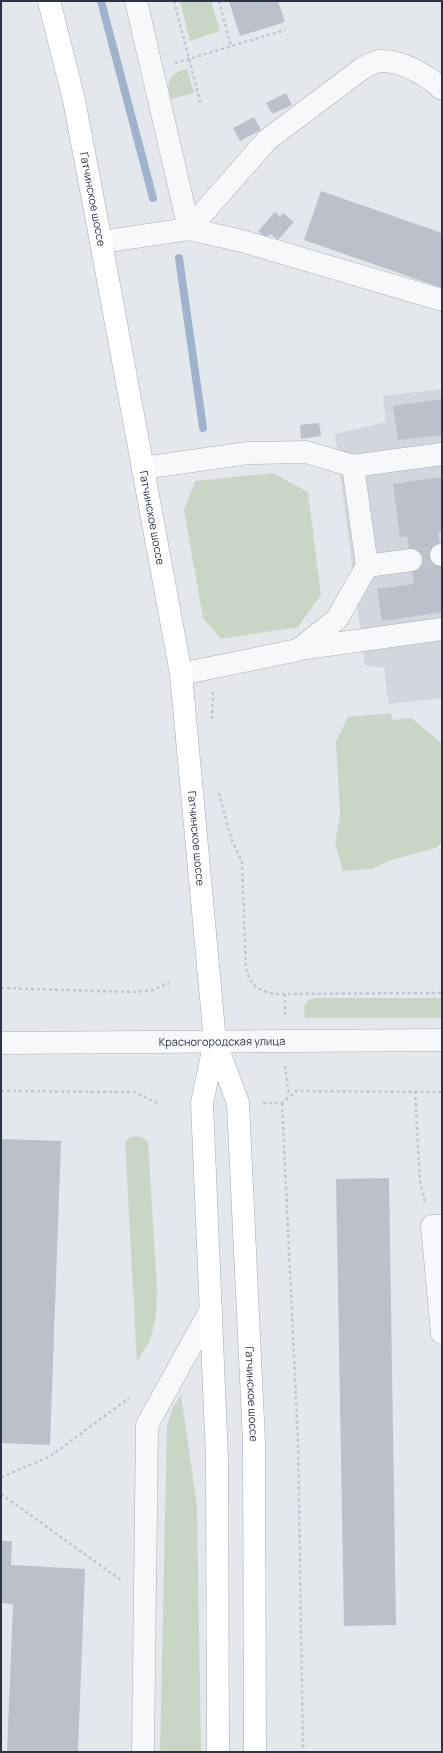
<svg xmlns="http://www.w3.org/2000/svg" width="443" height="1753" font-family="Manrope,sans-serif">
<style>
.built{fill:#d2d6de}
.green{fill:#c9d6c5}
.lines{fill:none;stroke-linecap:round;stroke-linejoin:round}
.stream{stroke:#9fb4cc;stroke-width:8}
.building{fill:#bbc0ca}
.minor-tunnel{stroke:#bfc3cb;stroke-width:22;stroke-dasharray:22 11;stroke-linecap:butt}
.minor-casing{stroke:#a9aeb7;stroke-width:23}
.major-casing{stroke:#a3abb8;stroke-width:23}
.path{stroke:#c2c5cb;stroke-width:2.5;stroke-dasharray:3 3;stroke-linecap:butt}
.minor{stroke:#f7f8fa;stroke-width:22}
.major{stroke:#fff;stroke-width:22}
.labels{text-anchor:middle;stroke-width:3.5;stroke-linejoin:round;paint-order:stroke}
.street-label{font-size:11px;fill:#2b3445;stroke:#f4f6f9}
</style>
<rect width="100%" height="100%" fill="#e4e7ec"/>
<polygon class="built" points="442,389 442,698 389,704 384,668 365,665 335,434 386,422 383,396"/>
<g class="green">
<polygon points="180,1 211,1 220,31 190,41"/>
<path d="M 187,69 L 194,93 L 171,99 C 165,82 170,73 187,69 Z"/>
<polygon points="273,473 308,492 321,595 298,627 221,639 203,618 184,510 195,481"/>
<polygon points="391,713 392,720 411,718 439,741 442,745 442,842 436,848 391,860 372,869 343,871 335,843 340,816 336,742 348,717"/>
<polygon points="315,998 442,998 442,1018 305,1018 304,1007 308,1000"/>
<polygon points="136,1136 143,1138 148,1142 157,1288 156,1316 150,1341 137,1361 125,1143 129,1138"/>
<polygon points="181,1395 197,1506 201,1752 160,1752 167,1426 173,1407"/>
</g>
<g class="lines">
<g class="stream">
<polyline points="101,1 153,198"/>
<polyline points="179,258 203,428"/>
</g>
</g>
<g class="building">
<polygon points="229,1 278,1 285,22 240,36"/>
<polygon points="286,93 292,105 272,114 266,103"/>
<polygon points="254,117 261,130 240,141 233,128"/>
<polygon points="321,191 442,233 442,288 304,240"/>
<polygon points="275,212 280,217 283,213 294,222 278,240 270,234 266,238 258,231"/>
<polygon points="442,399 442,435 398,440 393,406"/>
<polygon points="319,423 321,436 301,439 300,425"/>
<polygon points="442,477 442,531 438,531 442,559 442,612 382,621 377,589 414,584 407,536 400,537 393,484"/>
<polygon points="1,1139 61,1141 50,1445 1,1443"/>
<polygon points="389,1178 396,1625 344,1626 336,1179"/>
<polygon points="1,1541 12,1541 11,1565 85,1569 78,1752 7,1752 13,1604 1,1603"/>
</g>
<g class="lines">
<polyline class="minor-tunnel" points="411,560 441,555"/>
<g class="minor-casing">
<g id="minor">
<path d="M 136,1 L 189,229 L 267,140 L 363,68 C 368,66 375,61 380,61 C 401,60 427,75 442,89"/>
<polyline points="101,242 189,229 242,241 442,300"/>
<polyline points="353,466 442,454"/>
<polyline points="143,468 248,453 306,452 353,466 367,566 337,619 298,650 181,674"/>
<polyline points="441,555 442,555"/>
<polyline points="367,566 411,560"/>
<polyline points="299,649 442,629"/>
<path id="s1" d="M 1,1043 L 442,1040"/>
<polyline points="442,1226 432,1226 442,1333"/>
<polyline points="143,1752 147,1425 211,1309"/>
</g>
</g>
<g class="major-casing">
<g id="major">
<path id="s2" d="M 49,1 L 74,100 L 101,242 L 181,674 L 215,1041 L 238,1103 L 254,1442 L 255,1752"/>
<polyline points="215,1041 202,1103 217,1459 218,1752"/>
</g>
</g>
<g class="path">
<polyline points="174,1 201,105"/>
<polyline points="219,1 231,46"/>
<polyline points="175,63 285,30"/>
<polyline points="212,719 213,692"/>
<path d="M 219,793 L 231,838 L 242,862 L 246,968 C 251,986 256,989 274,994 L 442,993"/>
<polyline points="1,988 135,992 153,990 169,983"/>
<polyline points="285,994 285,1018"/>
<polyline points="285,1066 289,1096"/>
<polyline points="1,1091 135,1092 157,1103"/>
<polyline points="415,1091 420,1181 425,1202"/>
<polyline points="263,1103 282,1103 296,1091 442,1092"/>
<polyline points="282,1103 298,1440 303,1752"/>
<polyline points="1,1477 49,1457 129,1398"/>
<polyline points="1,1494 121,1580"/>
</g>
<use href="#minor" class="minor"/>
<use href="#major" class="major"/>
</g>
<g class="labels">
<g class="street-label">
<text dy="4" stroke="none"><textPath href="#s2" startOffset="203">Гатчинское шоссе</textPath></text>
<text dy="4" stroke="none"><textPath href="#s2" startOffset="527">Гатчинское шоссе</textPath></text>
<text dy="4" stroke="none"><textPath href="#s2" startOffset="851">Гатчинское шоссе</textPath></text>
<text dy="4" stroke="none"><textPath href="#s1" startOffset="221">Красногородская улица</textPath></text>
<text dy="4" stroke="none"><textPath href="#s2" startOffset="1412">Гатчинское шоссе</textPath></text>
</g>
</g>
<rect width="443" height="1753" fill="none" stroke="#2b3445" stroke-width="4"/>
</svg>
